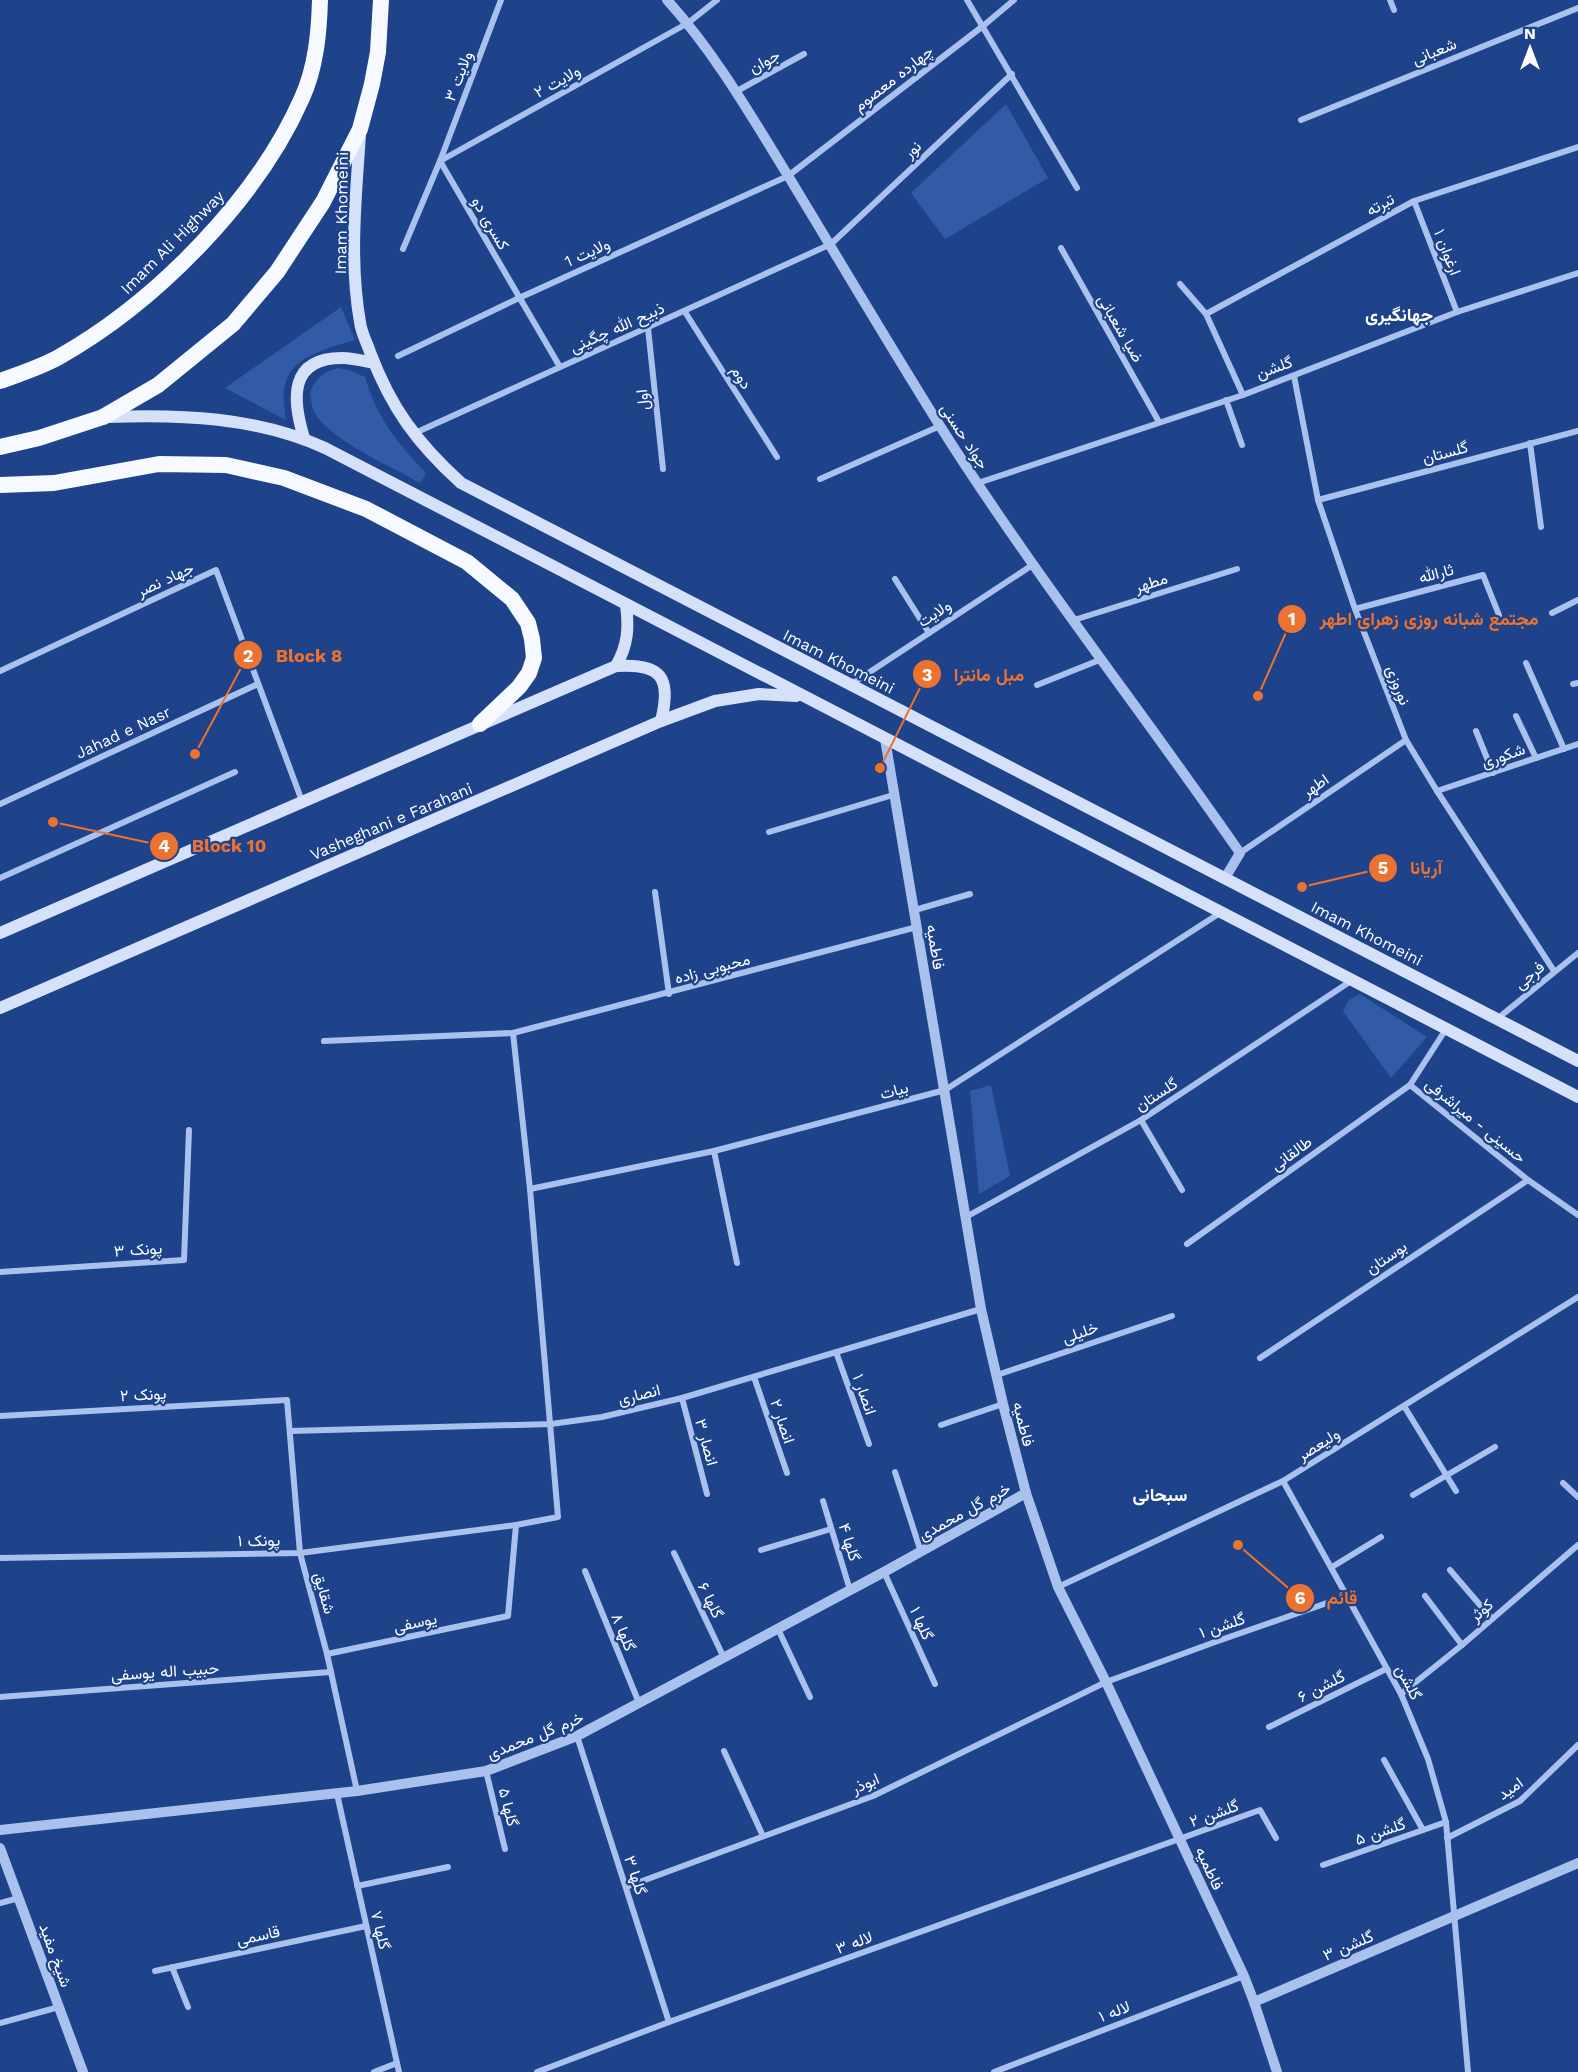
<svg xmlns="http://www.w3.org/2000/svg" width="1578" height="2072" font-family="'Work Sans',Vazirmatn,sans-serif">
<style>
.green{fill:#315ba7}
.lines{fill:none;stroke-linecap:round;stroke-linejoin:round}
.minor{stroke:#a9c1ec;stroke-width:6}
.tertiary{stroke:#a9c1ec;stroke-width:10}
.secondary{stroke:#d5e1f9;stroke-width:12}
.trunk{stroke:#f6f9ff;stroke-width:16}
.labels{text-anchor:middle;stroke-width:4.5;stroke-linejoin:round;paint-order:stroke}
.street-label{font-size:16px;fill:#fff;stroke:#1e438a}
.neighbourhood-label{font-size:18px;font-weight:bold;fill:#fff;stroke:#1e438a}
.leader{fill:none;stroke:#eb7230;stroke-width:2}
.callout-dot{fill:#eb7230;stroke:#1e438a;stroke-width:2}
.mark-label{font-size:18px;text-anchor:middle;font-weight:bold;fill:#fff}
.callout-label{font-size:18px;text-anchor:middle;font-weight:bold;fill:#eb7230;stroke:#1e438a;stroke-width:4.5;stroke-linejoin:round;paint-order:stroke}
</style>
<rect width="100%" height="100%" fill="#1e438a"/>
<g class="green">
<polygon points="1006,104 1048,178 945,239 911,193"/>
<path d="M 341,307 L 355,340 C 327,349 287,356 284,391 C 283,400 285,411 286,420 L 225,388 Z"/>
<path d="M 337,368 L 349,370 L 365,377 C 376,416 398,444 426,473 L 420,483 C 394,468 331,440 316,415 C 312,409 311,400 310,393 C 316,378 322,373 337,368 Z"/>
<polygon points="1360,994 1427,1037 1391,1078 1343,1011 1349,1000"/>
<polygon points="991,1085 1010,1176 979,1194 970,1091"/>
</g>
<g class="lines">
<g class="minor">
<polyline points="967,0 1077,188"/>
<polyline points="1390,0 1394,10"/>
<polyline points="737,91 804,54"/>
<polyline points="1301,120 1578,8"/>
<polyline points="440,161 688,23 717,0"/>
<polyline points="440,161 560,367"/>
<polyline points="1414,201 1457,312"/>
<polyline points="1061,248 1159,422"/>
<polyline points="403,249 440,161 501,0"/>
<polyline points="1180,284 1206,314 1243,395"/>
<polyline points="685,312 777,457"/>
<polyline points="1206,314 1414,201 1578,147"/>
<polyline points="648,328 663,469"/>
<polyline points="398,356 519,298 788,176 983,26 1014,0"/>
<polyline points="1294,376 1318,500 1355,609 1406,740 1437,791 1554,971"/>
<polyline points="1226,400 1242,445"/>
<polyline points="415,433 831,244 1012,74"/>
<polyline points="1530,443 1541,527"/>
<polyline points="820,479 940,426"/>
<polyline points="978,483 1243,395 1457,312 1578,273"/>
<polyline points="1318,500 1578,431"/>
<polyline points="895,579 929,633"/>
<polyline points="1355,609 1483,575 1499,615"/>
<polyline points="1552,613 1578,600"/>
<polyline points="1074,620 1237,569"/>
<polyline points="1526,663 1564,749"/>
<polyline points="0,671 216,570 302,801"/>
<polyline points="1573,684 1578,683"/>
<polyline points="850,685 1034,564"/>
<polyline points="1037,685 1102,659"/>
<polyline points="1516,716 1536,758"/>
<polyline points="1476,731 1493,773"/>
<polyline points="1437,791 1578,744"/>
<polyline points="0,804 258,684"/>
<polyline points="769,832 893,795"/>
<polyline points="1240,853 1406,740"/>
<polyline points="0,878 235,772"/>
<polyline points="655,892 669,994"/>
<polyline points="915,910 970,894"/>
<polyline points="1497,1019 1578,953"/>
<polyline points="1446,1029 1410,1085 1528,1180 1578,1215"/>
<polyline points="324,1041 513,1033 917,927"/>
<polyline points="1141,1120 1182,1190"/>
<polyline points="714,1151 737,1263"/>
<polyline points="530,1189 714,1151 945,1090 1220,913"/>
<polyline points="966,1217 1141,1120 1351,981"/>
<polyline points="1187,1244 1410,1085"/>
<polyline points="0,1272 184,1260 189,1130"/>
<polyline points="836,1352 869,1444"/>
<polyline points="1260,1358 1528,1180"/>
<polyline points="997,1375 1172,1316"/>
<polyline points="754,1377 787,1473"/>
<polyline points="682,1398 707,1494"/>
<polyline points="1404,1406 1456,1491"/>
<polyline points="0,1416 287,1400 300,1553 327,1654 357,1791"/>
<polyline points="941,1425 1003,1404"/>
<polyline points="290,1431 551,1424 602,1417 682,1398 981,1309"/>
<polyline points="895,1472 921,1552"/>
<polyline points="1283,1481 1401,1694 1428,1759 1446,1822 1468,2072"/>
<polyline points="1563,1483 1578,1497"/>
<polyline points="1413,1495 1495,1447"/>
<polyline points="823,1501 850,1590"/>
<polyline points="761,1550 831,1529"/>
<polyline points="674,1553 724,1658"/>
<polyline points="0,1558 300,1553 516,1525 558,1517 530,1189 513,1033"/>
<polyline points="1332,1567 1381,1537"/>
<polyline points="1450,1570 1492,1619"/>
<polyline points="585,1571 639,1703"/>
<polyline points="884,1572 935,1684"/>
<polyline points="1058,1587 1283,1481 1578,1297"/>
<polyline points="1425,1596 1462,1645"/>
<polyline points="778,1629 810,1697"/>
<polyline points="327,1654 508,1616 516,1525"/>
<polyline points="1401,1694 1462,1645 1578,1545"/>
<polyline points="0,1697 331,1672"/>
<polyline points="1269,1727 1386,1669"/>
<polyline points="577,1736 669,2022"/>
<polyline points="724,1751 763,1836"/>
<polyline points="1384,1760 1423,1830"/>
<polyline points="486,1771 505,1849"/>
<polyline points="337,1794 399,2072"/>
<polyline points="1447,1838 1520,1801 1578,1745"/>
<polyline points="1323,1865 1446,1822"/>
<polyline points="357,1886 448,1867"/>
<polyline points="626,1887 873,1796 1106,1682 1215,1642 1347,1596"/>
<polyline points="0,1903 19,1898"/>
<polyline points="172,1967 188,2007"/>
<polyline points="155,1971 366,1926"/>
<polyline points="0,2023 59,2007"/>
<polyline points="374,2072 397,2063"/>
<polyline points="537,2072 669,2022 1260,1810 1276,1838"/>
<polyline points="994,2072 1244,1976"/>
</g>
<g class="tertiary">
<path d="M 667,0 C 715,53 750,114 787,174 C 838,258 888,343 940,426 C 1033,573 1141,710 1240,853 L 1225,878"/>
<polyline points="885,739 981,1309 1003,1404 1026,1493 1058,1587 1106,1682 1244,1976 1254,2002 1277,2072"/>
<polyline points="0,1830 357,1791 486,1771 577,1736 884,1572 1026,1493"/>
<polyline points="0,1848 83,2072"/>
<polyline points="1254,2002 1578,1863"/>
</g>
<g class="secondary">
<path d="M 360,134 C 356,196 349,260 360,322 C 361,332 367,343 370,352 C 391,408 417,443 461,483 L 1578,1061"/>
<path d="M 107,417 C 181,414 256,417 325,448 L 1578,1097"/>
<path d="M 304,438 C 292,399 289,358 342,358 C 353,358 364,361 374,363"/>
<path d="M 616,666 C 661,663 672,677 661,721"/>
<path d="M 0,933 L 616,666 C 628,645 629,628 626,605"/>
<polyline points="0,1008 661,721 715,701 759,694 796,696"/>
</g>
<g class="trunk">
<path d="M 0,381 C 20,374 41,367 59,357 C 156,302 257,200 302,98 C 316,67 319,33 320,0"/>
<polyline points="0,447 39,438 103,417 158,385 233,324 277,272 323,202 360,129 372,84 378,52 381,0"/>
<polyline points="0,485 54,483 159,464 226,465 284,478 366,509 467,562 512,599 528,623 532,639 534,658 529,673 519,687 480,724"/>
</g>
</g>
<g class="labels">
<g class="street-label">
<text transform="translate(1434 51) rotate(-22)" y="6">شعبانی</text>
<text transform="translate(764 61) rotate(-29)" y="6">جوان</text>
<text transform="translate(458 76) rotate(-69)" y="6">ولایت ۳</text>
<text transform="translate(893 78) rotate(-38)" y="6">چهارده معصوم</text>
<text transform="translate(557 81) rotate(-29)" y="6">ولایت ۲</text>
<text transform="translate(912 149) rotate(-43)" y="6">نور</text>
<text transform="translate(1380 204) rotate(-28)" y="6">تبرته</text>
<text transform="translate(341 213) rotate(-89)" y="6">Imam Khomeini</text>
<text transform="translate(491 223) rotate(60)" y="6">کسری دو</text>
<text transform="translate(172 242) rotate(-45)" y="6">Imam Ali Highway</text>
<text transform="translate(587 252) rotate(-24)" y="6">ولایت 1</text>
<text transform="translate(1448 252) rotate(69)" y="6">ارغوان ۱</text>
<text transform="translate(617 327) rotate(-24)" y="6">ذبیح الله چگینی</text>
<text transform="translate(1121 328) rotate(60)" y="6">ضیا شعبانی</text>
<text transform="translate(1274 367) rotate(-20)" y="6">گلشن</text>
<text transform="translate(742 377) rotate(58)" y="6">دوم</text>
<text transform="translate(642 400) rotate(-96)" y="6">اول</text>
<text transform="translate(965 436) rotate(57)" y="6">جواد حسنی</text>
<text transform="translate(1445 452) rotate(-15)" y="6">گلستان</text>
<text transform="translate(1436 573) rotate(-15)" y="6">ثارالله</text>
<text transform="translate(165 579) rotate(-25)" y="6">جهاد نصر</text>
<text transform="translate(1151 582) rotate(-17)" y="6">مطهر</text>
<text transform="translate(934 613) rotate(-33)" y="6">ولایت</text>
<text transform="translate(839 661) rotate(27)" y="6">Imam Khomeini</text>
<text transform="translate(1399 685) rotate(69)" y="6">نوروزی</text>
<text transform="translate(123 732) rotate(-25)" y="6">Jahad e Nasr</text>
<text transform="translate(1503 755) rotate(-19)" y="6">شکوری</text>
<text transform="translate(1315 785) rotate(-34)" y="6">اطهر</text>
<text transform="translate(391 821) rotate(-23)" y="6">Vasheghani e Farahani</text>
<text transform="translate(1367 933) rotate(27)" y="6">Imam Khomeini</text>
<text transform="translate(936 947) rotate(81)" y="6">فاطمیه</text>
<text transform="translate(712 968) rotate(-15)" y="6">محبوبی زاده</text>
<text transform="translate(1529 975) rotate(-40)" y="6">فرجی</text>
<text transform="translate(894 1090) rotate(-15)" y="6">بیات</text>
<text transform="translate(1156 1094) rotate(-33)" y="6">گلستان</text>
<text transform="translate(1476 1120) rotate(39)" y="6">حسینی - میراشرفی</text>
<text transform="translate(1291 1153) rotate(-36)" y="6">طالقانی</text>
<text transform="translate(138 1249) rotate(-4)" y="6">پونک ۳</text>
<text transform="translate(1386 1257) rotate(-34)" y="6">بوستان</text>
<text transform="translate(1080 1332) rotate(-19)" y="6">خلیلی</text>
<text transform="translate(143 1394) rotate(-3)" y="6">پونک ۲</text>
<text transform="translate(639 1394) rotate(-14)" y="6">انصاری</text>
<text transform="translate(865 1394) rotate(71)" y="6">انصار ۱</text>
<text transform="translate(783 1421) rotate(71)" y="6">انصار ۲</text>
<text transform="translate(1024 1424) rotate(76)" y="6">فاطمیه</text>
<text transform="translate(707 1442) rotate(75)" y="6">انصار ۳</text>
<text transform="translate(1318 1444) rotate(-32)" y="6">ولیعصر</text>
<text transform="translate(964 1511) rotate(-29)" y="6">خرم گل محمدی</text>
<text transform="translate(259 1540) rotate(-1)" y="6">پونک ۱</text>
<text transform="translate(850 1542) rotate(73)" y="6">گلها ۴</text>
<text transform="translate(325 1593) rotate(75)" y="6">شقایق</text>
<text transform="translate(711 1600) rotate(64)" y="6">گلها ۶</text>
<text transform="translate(1481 1610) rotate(-41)" y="6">کوثر</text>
<text transform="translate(415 1622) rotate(-12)" y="6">یوسفی</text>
<text transform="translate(922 1623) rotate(66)" y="6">گلها ۱</text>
<text transform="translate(1222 1625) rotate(-19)" y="6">گلشن ۱</text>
<text transform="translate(624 1632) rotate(68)" y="6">گلها ۸</text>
<text transform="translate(165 1671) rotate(-4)" y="6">حبیب اله یوسفی</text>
<text transform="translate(1409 1682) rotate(62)" y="6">گلشن</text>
<text transform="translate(1321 1686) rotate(-27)" y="6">گلشن ۶</text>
<text transform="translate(535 1735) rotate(-22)" y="6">خرم گل محمدی</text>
<text transform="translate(865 1783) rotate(-23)" y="6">ابوذر</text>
<text transform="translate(1510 1788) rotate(-35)" y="6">امید</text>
<text transform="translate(509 1807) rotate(76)" y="6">گلها ۵</text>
<text transform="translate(1214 1813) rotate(-20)" y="6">گلشن ۲</text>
<text transform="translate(1380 1831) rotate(-19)" y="6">گلشن ۵</text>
<text transform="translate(1210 1868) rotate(65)" y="6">فاطمیه</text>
<text transform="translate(636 1875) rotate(72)" y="6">گلها ۳</text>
<text transform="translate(381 1930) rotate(77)" y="6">گلها ۷</text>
<text transform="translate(258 1935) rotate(-12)" y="6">قاسمی</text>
<text transform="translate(854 1942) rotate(-20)" y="6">لاله ۳</text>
<text transform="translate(1348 1945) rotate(-23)" y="6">گلشن ۳</text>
<text transform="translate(56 1955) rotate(70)" y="6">شیخ مفید</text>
<text transform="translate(1114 2011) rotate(-21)" y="6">لاله ۱</text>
</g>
<g class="neighbourhood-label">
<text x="1399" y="321">جهانگیری</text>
<text x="1160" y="1501">سبحانی</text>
</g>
</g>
<path class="leader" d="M1258 696L1292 619M195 754L248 655M880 768L927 674M53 822L164 846M1302 887L1383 868M1238 1545L1300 1598"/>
<g class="callout-dot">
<circle cx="1258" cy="696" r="6"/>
<circle cx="195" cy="754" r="6"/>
<circle cx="880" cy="768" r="6"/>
<circle cx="53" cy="822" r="6"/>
<circle cx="1302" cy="887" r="6"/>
<circle cx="1238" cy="1545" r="6"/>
<circle cx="1292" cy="619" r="15"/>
<circle cx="248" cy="655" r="15"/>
<circle cx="927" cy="674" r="15"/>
<circle cx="164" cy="846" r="15"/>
<circle cx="1383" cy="868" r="15"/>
<circle cx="1300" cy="1598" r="15"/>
</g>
<g class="mark-label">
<text x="1292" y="625">1</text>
<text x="248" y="662">2</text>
<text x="927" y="681">3</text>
<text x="164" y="852">4</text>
<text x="1383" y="874">5</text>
<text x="1300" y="1604">6</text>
</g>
<g class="callout-label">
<text x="1429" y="625">مجتمع شبانه روزی زهرای اطهر</text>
<text x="309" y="662">Block 8</text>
<text x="989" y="681">مبل مانترا</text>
<text x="229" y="852">Block 10</text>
<text x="1426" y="874">آريانا</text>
<text x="1342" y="1604">قائم</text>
</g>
<g transform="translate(1530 48)" stroke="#1e438a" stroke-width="4.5" paint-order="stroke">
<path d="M0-4.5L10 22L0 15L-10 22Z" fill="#ffffff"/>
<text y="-9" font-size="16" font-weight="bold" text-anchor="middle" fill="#ffffff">N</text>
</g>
</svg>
